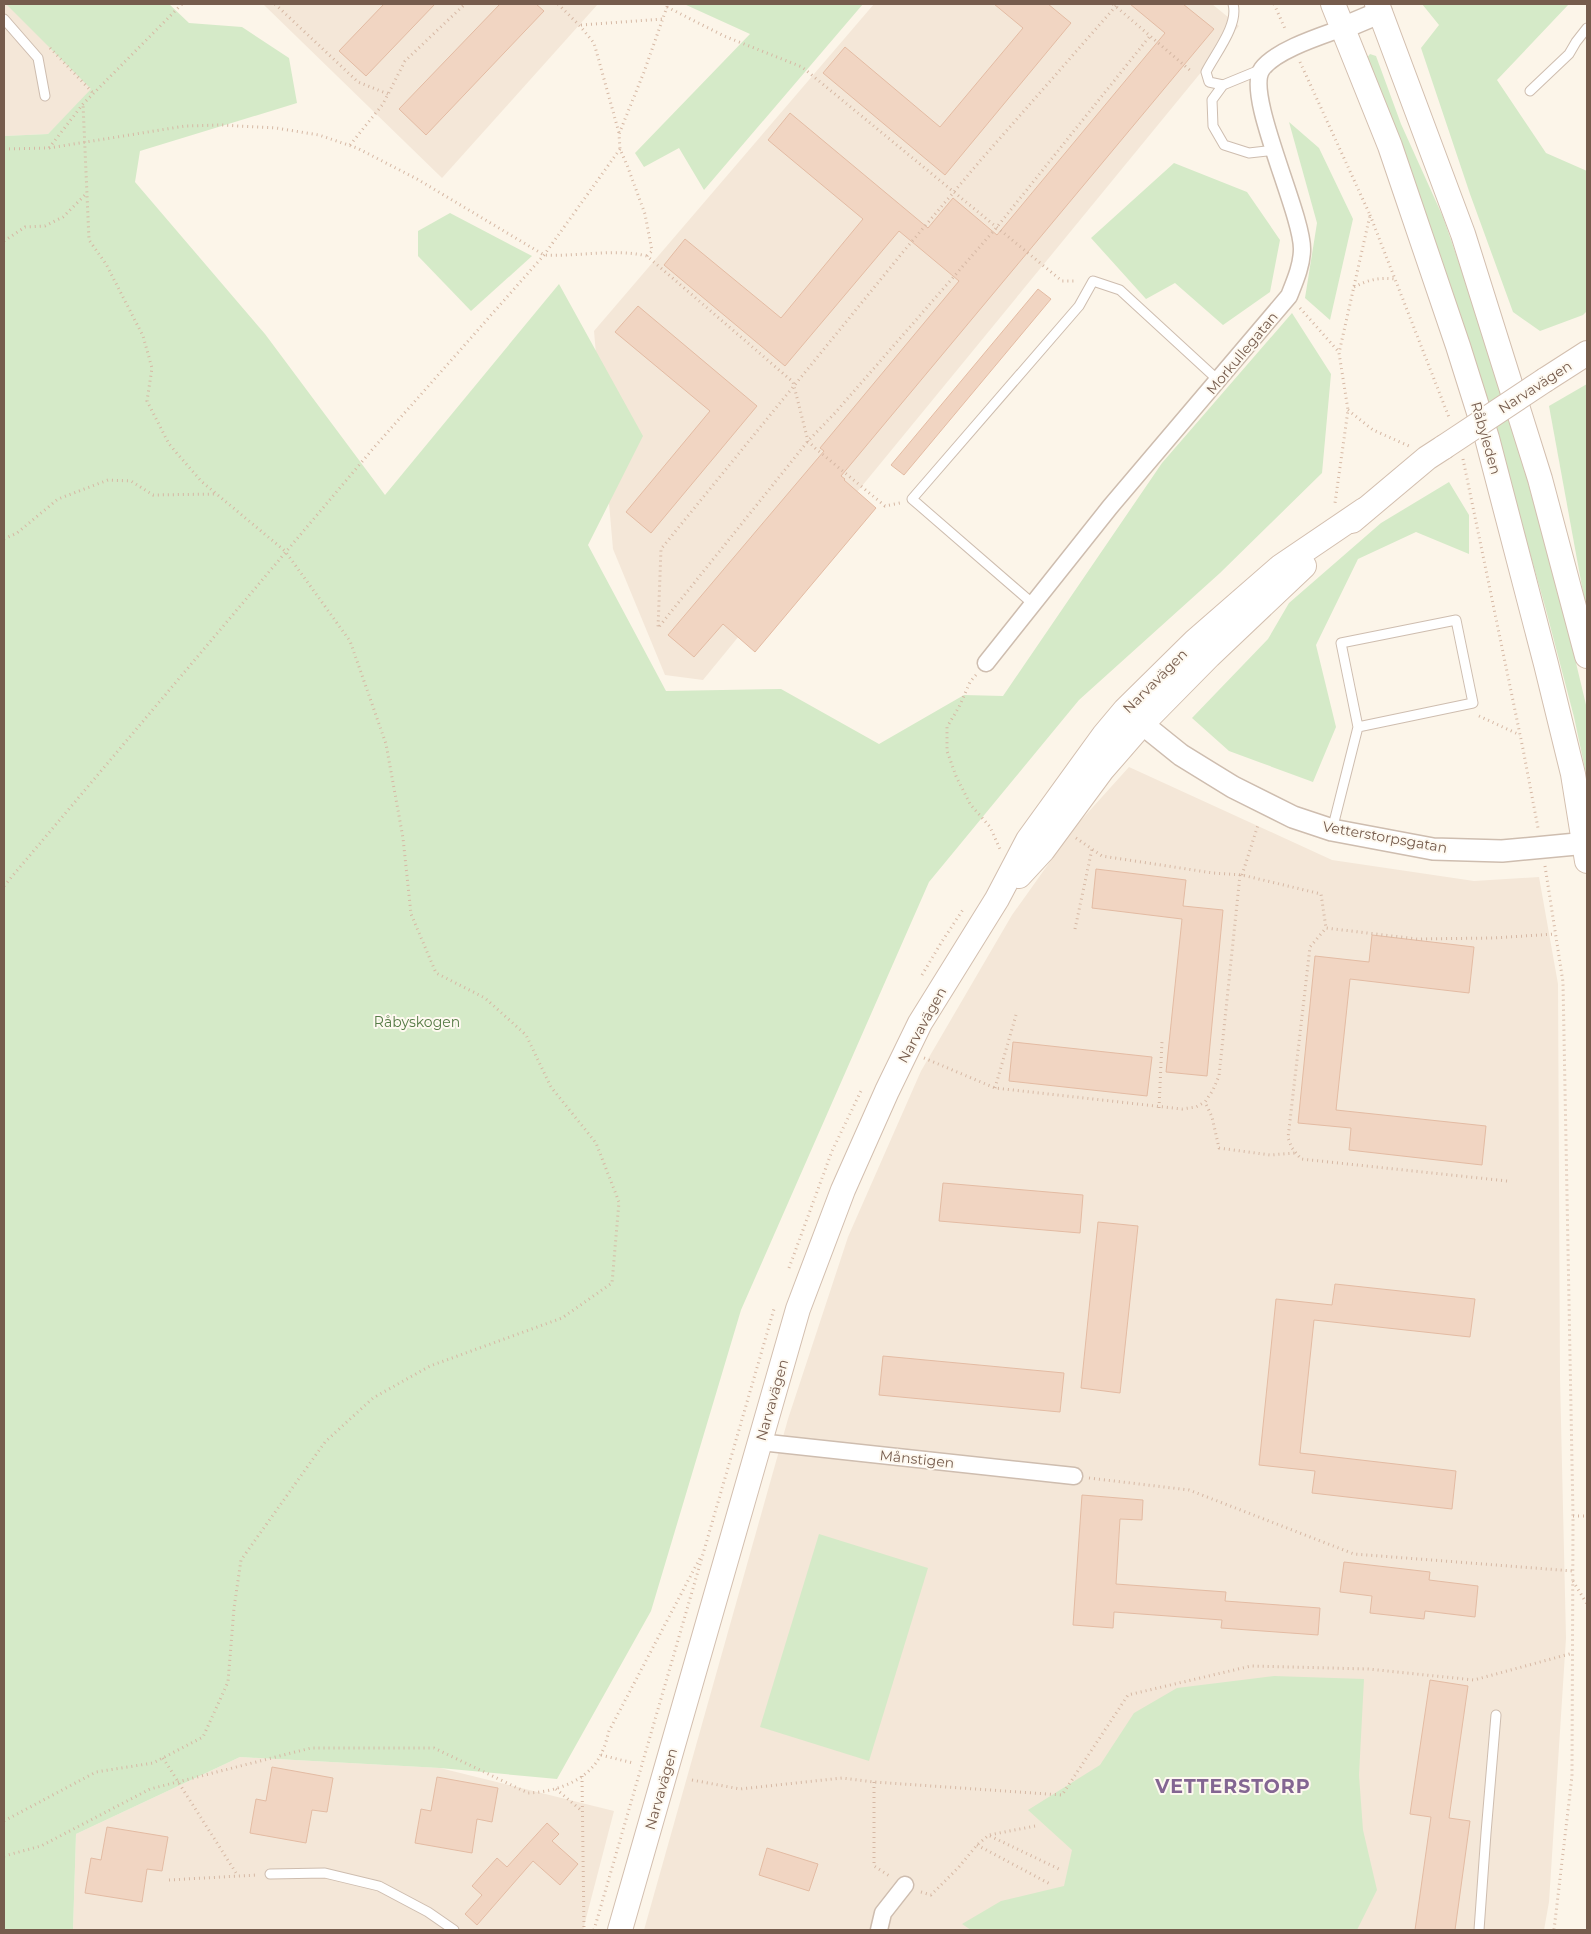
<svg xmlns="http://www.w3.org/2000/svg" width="1591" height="1934" font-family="Montserrat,sans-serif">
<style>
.residential{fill:#f4e7d8}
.green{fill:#d5eac8}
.building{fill:#f1d5c2;stroke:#e3bba3}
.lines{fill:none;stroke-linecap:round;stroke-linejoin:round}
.service-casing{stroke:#cebdaf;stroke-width:11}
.minor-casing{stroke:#cebdaf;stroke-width:19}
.tertiary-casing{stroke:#cebdaf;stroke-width:24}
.secondary-casing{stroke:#d3bfaf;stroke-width:26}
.path{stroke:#d6b8a4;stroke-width:3;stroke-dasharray:1 4;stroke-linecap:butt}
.service{stroke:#fff;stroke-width:9}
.minor{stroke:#fff;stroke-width:16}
.tertiary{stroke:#fff;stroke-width:21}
.secondary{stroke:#fff;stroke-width:24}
.secondary-bridge-casing{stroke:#d3bfaf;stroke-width:26;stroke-linecap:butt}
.secondary-bridge{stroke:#fff;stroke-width:24}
.labels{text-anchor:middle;stroke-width:4;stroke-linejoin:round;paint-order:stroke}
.street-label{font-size:14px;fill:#765c4d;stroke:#fef9f0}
.park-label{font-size:14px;fill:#557b45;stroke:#fef9f0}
.district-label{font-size:19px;font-weight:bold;letter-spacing:1px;fill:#836692;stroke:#fef9f0}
</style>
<rect width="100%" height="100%" fill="#fcf5e9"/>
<g class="residential">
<polygon points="4,4 7,4 92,89 48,134 4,136"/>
<polygon points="263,4 598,4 442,178"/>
<polygon points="874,4 1212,4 1239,26 703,680 665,675 613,549 594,331"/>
<polygon points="1129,767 1332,860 1474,881 1539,877 1558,984 1560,1378 1566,1638 1549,1902 1544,1930 644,1930 788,1419 848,1237 921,1071 1012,915 1074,828"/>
<polygon points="240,1757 440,1768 614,1811 583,1930 73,1930 76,1834"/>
</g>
<g class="green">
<polygon points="6,4 169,4 189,23 242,27 289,58 297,103 140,151 135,182 265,334 385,495 559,284 643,436 588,545 666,691 781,689 879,744 964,695 1003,696 1162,463 1292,313 1331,374 1322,473 1220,573 1079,700 929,882 741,1310 651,1611 557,1779 440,1768 240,1757 76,1834 73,1930 4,1930 4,136 48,134 91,89"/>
<polygon points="684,4 863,4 704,190 679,148 644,167 635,153 750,34"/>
<polygon points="1422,4 1569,4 1497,80 1546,153 1587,171 1587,311 1583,315 1540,331 1513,312 1470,194 1421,48 1439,25"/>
<polygon points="1370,54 1376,56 1401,124 1443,217 1466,283 1524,468 1566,621 1587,709 1587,778 1574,717 1546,610 1497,436 1366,59"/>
<polygon points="1289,122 1319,148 1353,219 1330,320 1305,298 1317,223"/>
<polygon points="1174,163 1247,192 1280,240 1270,292 1223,325 1175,283 1146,299 1091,238"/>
<polygon points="450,213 532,256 471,311 418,256 418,231"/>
<polygon points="1587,384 1587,614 1549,406"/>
<polygon points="1449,482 1469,515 1469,554 1416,532 1358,559 1316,645 1336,727 1313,782 1229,751 1192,718 1268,639 1289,603 1381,523"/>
<polygon points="819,1534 928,1568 869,1761 760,1727"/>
<polygon points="1274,1676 1364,1679 1359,1775 1363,1830 1377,1890 1357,1930 971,1930 962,1924 1001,1901 1064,1886 1072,1850 1028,1810 1100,1765 1134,1713 1177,1688"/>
</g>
<g class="building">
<polygon points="384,4 435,4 366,76 339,51"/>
<polygon points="500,4 536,4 544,11 426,135 399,109"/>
<polygon points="994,4 1048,4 1071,23 945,175 823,73 845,47 940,127 1023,28"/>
<polygon points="1130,4 1183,4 1214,29 841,476 845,479 844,480 876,508 755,652 723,624 694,657 668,635 824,451 820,448 959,281 899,231 785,366 664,265 685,239 781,318 863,219 768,140 790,113 928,228 953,198 997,235 1165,33"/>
<polygon points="1038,289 1051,299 904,475 891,465"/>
<polygon points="638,306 757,406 651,533 626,512 710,411 615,332"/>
<polygon points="1096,869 1186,880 1183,906 1223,910 1207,1076 1166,1072 1182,919 1092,908"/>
<polygon points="1372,935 1474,947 1469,993 1350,979 1336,1110 1486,1126 1482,1165 1349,1150 1351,1128 1298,1123 1315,956 1369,962"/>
<polygon points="1013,1042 1152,1057 1147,1096 1009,1081"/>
<polygon points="943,1183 1083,1195 1080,1233 939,1221"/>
<polygon points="1098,1222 1138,1226 1120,1393 1081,1388"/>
<polygon points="1335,1284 1475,1299 1470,1337 1314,1320 1300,1453 1456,1471 1452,1509 1312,1493 1315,1471 1259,1465 1276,1299 1332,1305"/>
<polygon points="883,1356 1064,1373 1060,1412 879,1395"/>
<polygon points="1082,1495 1143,1500 1142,1520 1120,1519 1116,1584 1226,1592 1225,1601 1320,1608 1318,1635 1221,1628 1222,1620 1114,1612 1113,1628 1073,1625"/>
<polygon points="1344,1562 1430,1572 1429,1580 1478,1586 1475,1617 1425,1611 1424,1619 1370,1613 1372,1596 1340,1592"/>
<polygon points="1430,1680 1468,1686 1449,1818 1470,1821 1455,1930 1415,1930 1431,1817 1410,1814"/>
<polygon points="272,1767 333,1778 327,1812 312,1810 306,1843 250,1833 256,1799 266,1801"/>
<polygon points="437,1777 498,1788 492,1822 477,1819 472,1853 415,1843 421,1809 431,1811"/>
<polygon points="547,1823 559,1834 552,1841 578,1864 560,1885 533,1861 477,1925 465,1914 482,1895 472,1886 497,1858 507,1867"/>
<polygon points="107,1827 168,1837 162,1871 147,1869 142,1902 85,1893 91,1858 101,1860"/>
<polygon points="767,1848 818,1864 809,1891 759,1875"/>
</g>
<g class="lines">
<g class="service-casing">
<g id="service">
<polyline points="4,19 38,58 45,96"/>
<polyline points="1262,69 1223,85 1212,100 1213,126 1224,145 1249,153 1275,150"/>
<path d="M 1223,85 L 1209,82 L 1206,72 C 1215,54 1239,25 1233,4"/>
<polyline points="1530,91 1569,54 1576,42 1587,28"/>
<polyline points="1032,603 912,499 1079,306 1093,281 1120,290 1219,381"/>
<polyline points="1332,830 1358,727 1473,703 1456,620 1341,643 1358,727"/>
<polyline points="270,1874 325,1873 379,1886 428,1912 454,1930"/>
<polyline points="1479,1930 1486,1833 1496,1715"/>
</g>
</g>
<g class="minor-casing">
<g id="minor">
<path d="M 986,663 L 1110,507 L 1289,296 C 1295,281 1302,265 1302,249 C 1302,212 1244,94 1262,69 C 1276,50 1321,36 1343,28"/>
<polyline points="760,1442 1074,1476"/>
<polyline points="879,1930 883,1913 905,1885"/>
</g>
</g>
<g class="tertiary-casing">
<g id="tertiary">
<polyline points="1343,28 1381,12"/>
<polyline points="1130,714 1181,755 1233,787 1293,817 1332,830 1433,849 1502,851 1587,843"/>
</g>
</g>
<g class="secondary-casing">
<g id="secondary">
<polyline points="1333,4 1390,146 1458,346 1487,438 1546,664 1573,774 1587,861"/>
<polyline points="1377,4 1463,234 1540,479 1587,656"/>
<polyline points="1545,380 1587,353"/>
<polyline points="1352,521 1427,458 1444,447"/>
<polyline points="1019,876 1043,850 1102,770 1142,724 1209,656 1304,566"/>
<polyline points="620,1930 798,1309 843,1190 887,1091 920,1023 997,899 1028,840 1104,735 1125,710 1195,641 1280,567 1364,510"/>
</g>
</g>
<g class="path">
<polyline points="275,4 358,82 388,94"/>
<polyline points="558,4 580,26 594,43 619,133"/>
<polyline points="1113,4 1192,72"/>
<polyline points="1274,4 1286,31"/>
<polyline points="1116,6 980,161 903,252 661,549 658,628 808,441 835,413 997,227 1150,36"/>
<polyline points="667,7 724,36 802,67 1062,281 1077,281"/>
<polyline points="581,25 663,19"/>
<polyline points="50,48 94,94"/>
<polyline points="1300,62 1370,215 1339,353 1348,410 1335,503"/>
<polyline points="350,145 383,104 405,61 465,4"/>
<polyline points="49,148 83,104 182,4"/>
<path d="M 4,149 L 49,148 L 185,126 L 221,125 L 276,128 L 319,135 L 357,148 L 417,179 L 544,255 C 578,257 614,248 647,256 L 793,382 L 808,441 L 815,448 L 885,506 L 900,503"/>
<polyline points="1370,215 1450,420"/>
<polyline points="4,241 25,227 45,226 63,217 86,194"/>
<polyline points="647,256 652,251 645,214 627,165 620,149 619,134 644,72 668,4"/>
<path d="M 1354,287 C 1368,280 1379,277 1395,279"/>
<polyline points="1300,308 1339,352"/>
<polyline points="1348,410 1373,430 1409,446"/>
<polyline points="1463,459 1523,749 1538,828"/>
<polyline points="4,539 17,533 58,499 108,480 131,481 153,495 217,494"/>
<polyline points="976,675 970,682 959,707 947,727 947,751 956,776 970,804 990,827 1000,849"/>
<polyline points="1479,716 1520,735"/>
<polyline points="1076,838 1102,856 1213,873 1242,875 1321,894 1326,928"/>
<polyline points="1545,866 1563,982 1573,1516 1572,1776 1554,1930"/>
<polyline points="1240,875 1219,1076 1213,1090 1205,1102 1212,1117 1219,1148 1270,1155 1295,1153"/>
<polyline points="1242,875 1258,825"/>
<polyline points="4,886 371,451 544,255 620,149"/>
<polyline points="1075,929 1092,849"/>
<polyline points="922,975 941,943 964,908"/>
<polyline points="924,1058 995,1088 1182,1109 1196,1107 1205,1102"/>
<polyline points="995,1088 1016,1015"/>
<polyline points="1159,1108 1162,1041"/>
<polyline points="1507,1181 1301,1159 1292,1148 1288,1138 1310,947 1326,928 1417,939 1493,938 1555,934"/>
<polyline points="789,1268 832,1151 862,1089"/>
<polyline points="1089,1478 1189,1490 1354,1554 1573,1571"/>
<polyline points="1573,1516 1587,1516"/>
<polyline points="1573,1581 1587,1604"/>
<polyline points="601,1755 633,1763"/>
<polyline points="163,1758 238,1876"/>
<polyline points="582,1776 584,1930"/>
<polyline points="692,1780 740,1789 842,1778 874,1782 1062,1795 1128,1695 1251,1666 1368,1669 1474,1680 1573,1653"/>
<polyline points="874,1782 874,1866 891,1877"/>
<polyline points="556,1789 582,1811"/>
<polyline points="4,1821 96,1772 153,1763 203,1737 228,1682 234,1608 241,1560 325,1442 373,1398 430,1366 562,1318 612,1283 619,1202 596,1143 551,1087 526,1035 485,998 436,973 411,914 403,838 386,744 350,641 285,551 201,481 169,444 147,401 152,368 143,336 106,264 89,240 83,104"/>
<polyline points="990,1836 1059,1869"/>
<polyline points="977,1845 1050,1884"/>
<path d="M 4,1856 L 41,1846 L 150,1789 L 311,1748 L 434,1748 L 528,1793 C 555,1792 589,1781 601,1754 C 605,1747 607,1738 609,1731 L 700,1558"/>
<polyline points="169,1880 257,1875"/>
<polyline points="921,1892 931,1895 958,1868 977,1845 989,1835 1035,1826"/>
<polyline points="594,1930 774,1309"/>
</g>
<use href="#service" class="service"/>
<use href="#minor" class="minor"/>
<use href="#tertiary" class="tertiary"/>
<use href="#secondary" class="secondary"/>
<g class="secondary-bridge-casing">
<polyline id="secondary-bridge" points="1444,447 1545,380"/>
</g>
<use href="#secondary-bridge" class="secondary-bridge"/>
</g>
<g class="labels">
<g class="street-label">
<text transform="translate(1242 353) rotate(-50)" y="5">Morkullegatan</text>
<text transform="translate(1535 387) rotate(-33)" y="5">Narvavägen</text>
<text transform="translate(1486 438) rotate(74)" y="5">Råbyleden</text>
<text transform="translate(1155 681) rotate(-45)" y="5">Narvavägen</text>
<text transform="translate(1385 837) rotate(10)" y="5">Vetterstorpsgatan</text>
<text transform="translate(922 1025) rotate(-61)" y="5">Narvavägen</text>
<text transform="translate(772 1400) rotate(-74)" y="5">Narvavägen</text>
<text transform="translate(917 1459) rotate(6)" y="5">Månstigen</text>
<text transform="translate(661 1789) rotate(-74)" y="5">Narvavägen</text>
</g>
<g class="park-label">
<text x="417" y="1027">Råbyskogen</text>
</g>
<g class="district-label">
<text x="1233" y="1793">VETTERSTORP</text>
</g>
</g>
<rect width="1591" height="1934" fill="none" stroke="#765c4d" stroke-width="10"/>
</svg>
